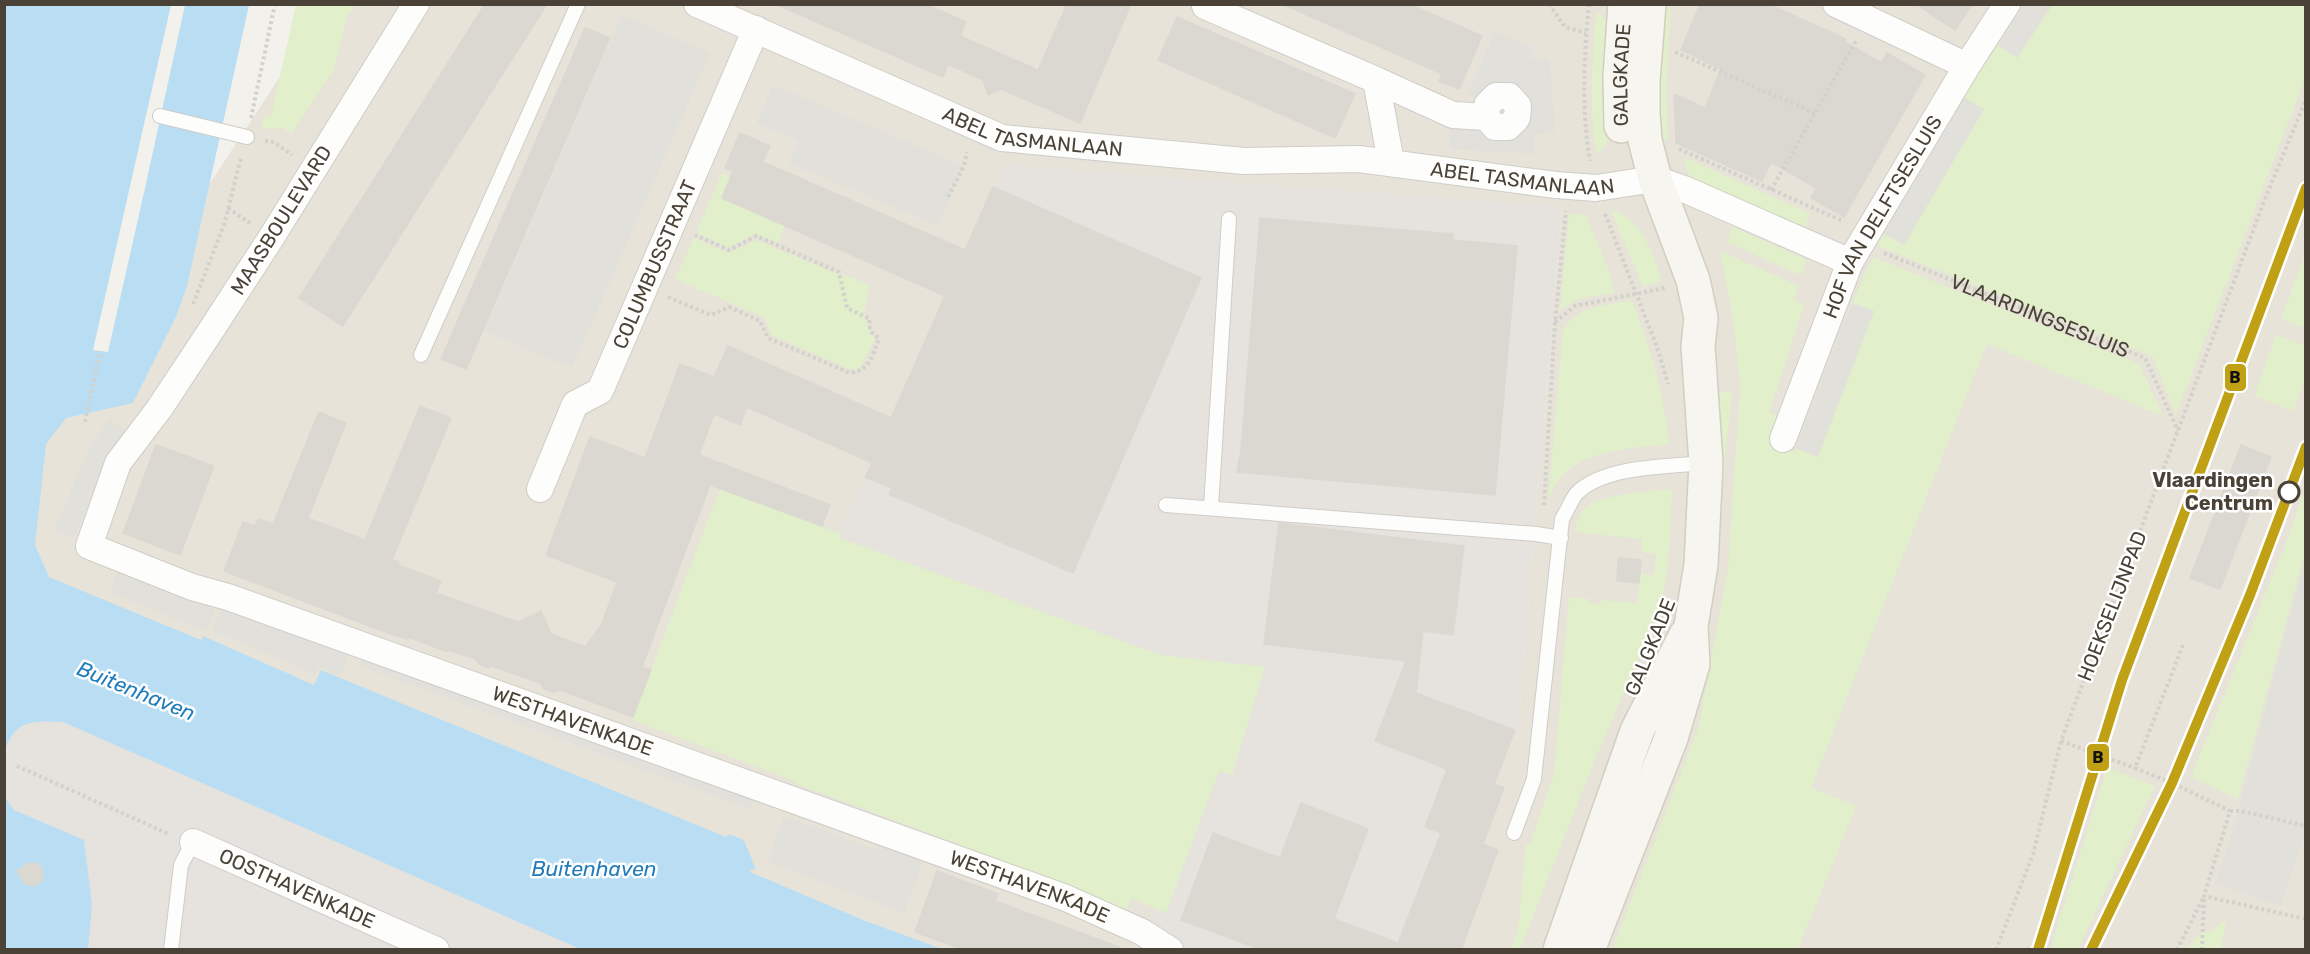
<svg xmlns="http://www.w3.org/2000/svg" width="2310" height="954" font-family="Rubik,sans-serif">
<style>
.residential{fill:#e7e3d9}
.industrial{fill:#e6e2dd}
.green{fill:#e1efca}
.parking{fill:#e2e0db}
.water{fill:#b9def4}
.pier{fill:#f3f1ec}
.building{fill:#dbd8d2;stroke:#dbd8d1;stroke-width:1.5}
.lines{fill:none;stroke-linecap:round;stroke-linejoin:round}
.service-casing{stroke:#cfcdc8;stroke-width:16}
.minor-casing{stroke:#cfcdc8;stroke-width:28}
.secondary-casing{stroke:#d3cec2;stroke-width:36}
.path{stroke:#d3d1cb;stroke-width:4;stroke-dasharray:3 3;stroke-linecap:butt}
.service{stroke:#fdfdfc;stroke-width:14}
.minor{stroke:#fdfdfc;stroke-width:26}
.secondary{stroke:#f7f5ef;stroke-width:33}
.metro-1-casing{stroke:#fff;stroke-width:15}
.metro-1{stroke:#c0a014;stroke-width:10}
.stop-dot{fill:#fff;stroke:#4a4236;stroke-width:3}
.labels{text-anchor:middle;stroke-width:5;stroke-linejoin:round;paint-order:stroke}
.street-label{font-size:20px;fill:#4a4236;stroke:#fff}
.stop-label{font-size:20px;font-weight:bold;fill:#4a4236;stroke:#fff;text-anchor:end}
.water-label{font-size:21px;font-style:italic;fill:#227cba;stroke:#fff}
.line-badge{stroke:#fff;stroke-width:2}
.pale-badge-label{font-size:16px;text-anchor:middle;font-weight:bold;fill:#111}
</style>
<rect width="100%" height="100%" fill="#f3f1ec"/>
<polygon class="residential" points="327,5 2305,5 2305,949 1461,949 1498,851 1483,844 1504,788 1494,784 1519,718 1562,207 1003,165 837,540 1248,690 1142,949 705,949 5,659 4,518 8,491"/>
<g class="industrial">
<polygon points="1003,165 1562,207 1519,718 1495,783 1504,788 1483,844 1498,850 1461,949 1142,949 1248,690 837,540"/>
<polygon points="5,659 705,949 5,949"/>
</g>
<g class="green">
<polygon points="296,5 355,5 346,19 335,68 291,134 283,128 261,129 265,115 271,116"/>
<polygon points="1657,5 1671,5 1666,92 1668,140 1654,141"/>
<polygon points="2052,5 2305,5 2305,78 2176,415 2152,356 1878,246 1883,233 1904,245 1984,109 1963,97 1998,45 2017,58"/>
<path d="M 1599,13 L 1609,26 L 1613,124 L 1608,140 L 1599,154 L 1596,153 C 1589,107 1592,60 1596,14 Z"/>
<polygon points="1684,157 1811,214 1804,228 1689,177"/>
<polygon points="722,173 731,177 722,198 785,226 778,243 756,234 728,248 696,233"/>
<path d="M 1614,210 C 1644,223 1652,253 1662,281 L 1643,287 L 1612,213 Z"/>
<polygon points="1569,214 1586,215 1610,273 1614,293 1579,299 1560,310"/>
<polygon points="1733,227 1807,260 1800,275 1727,242"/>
<polygon points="694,238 729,253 756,240 837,274 842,274 870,285 863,317 867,320 867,327 875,339 859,369 849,369 771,335 765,318 675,279"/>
<polygon points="1720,251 1799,286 1794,300 1804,305 1769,413 1778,416 1771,443 1794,452 1796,448 1818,456 1874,311 1852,303 1873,257 2139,364 2163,416 1987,344 1811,788 1856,806 1798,949 1612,950 1698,729 1728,569 1740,385 1733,318"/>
<polygon points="2305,254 2305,328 2281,319"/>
<path d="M 1632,300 C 1650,348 1663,390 1669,440 L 1667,444 C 1619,451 1566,448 1548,502 L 1563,331 C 1576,305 1606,306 1632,300 Z"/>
<polygon points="2276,335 2305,345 2305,378 2293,411 2254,396"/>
<polygon points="1732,391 1723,480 1719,393"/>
<polygon points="723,489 841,534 840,538 1161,655 1265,667 1232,775 1219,771 1166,913 1132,898 1126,910 1071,886 797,784 797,782 632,720 719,491"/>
<path d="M 1669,489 L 1672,491 C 1670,533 1670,574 1658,615 L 1596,757 L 1520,949 L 1511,949 L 1518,931 L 1526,845 L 1530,844 L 1554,774 L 1569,597 L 1589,599 L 1589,603 L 1600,604 L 1601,600 L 1637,603 L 1641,574 L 1654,575 L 1656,554 L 1642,552 L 1642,539 L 1575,532 C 1577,522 1578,514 1586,507 C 1601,494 1648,492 1669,489 Z"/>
<polygon points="2305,489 2305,553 2238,799 2191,777 2291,530"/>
<polygon points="2107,768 2155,786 2078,949 2050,949"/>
<polygon points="2226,919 2221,949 2188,949 2198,935 2212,931"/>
</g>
<g class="parking">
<polygon points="2024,5 2052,5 2017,58 1998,45"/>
<polygon points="622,15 710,53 572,368 485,331"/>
<polygon points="1495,32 1534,48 1531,59 1550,59 1555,133 1535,134 1534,154 1449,149 1451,127 1479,108 1483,101 1468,92"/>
<polygon points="773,85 964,166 938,226 789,163 798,141 756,123"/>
<polygon points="1963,97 1984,109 1904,245 1883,233"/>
<polygon points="949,123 1133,158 1132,166 994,151 946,130"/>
<polygon points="1852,303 1874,311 1818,457 1796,448"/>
<polygon points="109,419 127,431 107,459 74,538 54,530 90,447"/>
<polygon points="2305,559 2305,833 2281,905 2260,900 2216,882 2236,819"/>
<polygon points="118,570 215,609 206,632 110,592"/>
<polygon points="224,603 350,651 341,676 319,667 315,674 212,630"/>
<polygon points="364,656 753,800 750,809 360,666"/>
<polygon points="784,816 877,850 879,846 923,862 904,913 768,862"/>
</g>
<g class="water">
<path d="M 5,5 L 249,5 L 187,286 L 176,317 L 133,403 L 66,418 L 46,444 L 35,545 L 49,577 L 201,640 L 203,636 L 314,685 L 321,670 L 726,837 L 728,834 L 744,840 L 756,870 L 751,869 L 750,872 L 863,920 L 942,949 L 580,949 L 63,722 C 34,721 15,719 5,751 Z"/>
<polygon points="4,796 14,810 84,840 92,905 88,949 5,949"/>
</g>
<polygon class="pier" points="171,5 185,5 145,188 108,352 93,350"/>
<g class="building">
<polygon points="485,4 547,4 343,326 299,298"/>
<polygon points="775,4 925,4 966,22 960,36 1038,70 1067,4 1131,4 1080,123 1001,89 988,95 983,80 948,64 943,77"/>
<polygon points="1282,4 1409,4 1482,36 1459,89 1439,81 1442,74"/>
<polygon points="1700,4 1768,4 1846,39 1845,42 1881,63 1887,53 1925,75 1844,217 1811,198 1816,188 1771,162 1762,181 1676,143 1674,94 1705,108 1721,69 1681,50"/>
<polygon points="1916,4 1972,4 1955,30"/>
<polygon points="1177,17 1355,94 1335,138 1158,60"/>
<polygon points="585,28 610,38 466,369 441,359"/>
<polygon points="740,133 770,146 763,162 965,250 993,187 1201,278 1073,573 889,494 892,488 865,477 872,463 747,407 740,425 714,414 699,455 830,505 822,526 710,485 642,667 651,670 633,717 560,690 554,692 544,689 540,683 492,666 488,668 479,664 475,659 449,650 448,652 411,638 406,639 385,632 224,571 243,522 255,526 258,519 273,524 319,412 346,423 308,518 365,540 420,406 451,418 392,560 399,562 398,565 441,581 436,593 518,622 541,611 551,634 585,647 601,626 617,582 546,555 590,437 645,458 680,364 714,377 728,346 891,418 945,296 722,198 733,171 725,168"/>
<polygon points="1260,218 1453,234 1453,240 1517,246 1495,495 1237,472 1241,450"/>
<polygon points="156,445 214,466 180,555 123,533"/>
<polygon points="2241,445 2271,457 2220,589 2190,578"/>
<polygon points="1279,523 1464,546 1453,635 1423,631 1416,693 1515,730 1494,784 1504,788 1483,844 1498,850 1461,950 1262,950 1181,920 1213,833 1280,858 1301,803 1368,829 1334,919 1398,943 1441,833 1425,827 1447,769 1375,741 1406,661 1264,644"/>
<polygon points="1618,558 1641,560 1639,583 1617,581"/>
<polygon points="29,863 39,864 43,872 42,881 34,886 25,884 17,871"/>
<polygon points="937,871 998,894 995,901 1119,947 1118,950 964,950 915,932"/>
</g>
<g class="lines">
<g class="service-casing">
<g id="service">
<polyline points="160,116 247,137"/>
<polyline points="421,355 578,4"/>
<polyline points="1166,505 1536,534 1561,538"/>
<polyline points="1211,507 1229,219"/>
<path d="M 1514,833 L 1534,779 L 1562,519 C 1567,511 1571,501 1576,494 C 1602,466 1669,466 1706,463"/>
<polyline points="171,950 181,865 193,842"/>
</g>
</g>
<g class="minor-casing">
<g id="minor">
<path id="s2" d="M 416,4 L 271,238 L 206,338 L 159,409 L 118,463 L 89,546 L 192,587 L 228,597 L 1066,898 L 1142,932 L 1170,950"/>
<path id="s3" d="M 697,4 L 1002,138 L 1244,161 L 1359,159 L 1556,185 L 1596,188 L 1655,179 L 1684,189 L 1850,262"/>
<polyline points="1836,4 1967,66"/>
<polyline points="1205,6 1376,80 1391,162"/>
<polyline points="1376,80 1453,115 1486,117 1495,127 1508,127 1517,118 1518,106 1509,96 1496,96 1487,105 1486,117"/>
<path id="s4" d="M 1783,439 L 1850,262 L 1967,66 L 2007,4"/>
<path id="s5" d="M 540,489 L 575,404 L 600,391 L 756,29"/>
<path id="s6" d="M 193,842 L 436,950"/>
</g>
</g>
<g class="secondary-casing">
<g id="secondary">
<path id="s7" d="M 1621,126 L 1620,76 L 1625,4"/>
<polyline points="1560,950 1637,731 1686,635"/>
<polyline points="1588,950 1671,738 1693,664 1691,626 1701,565 1706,463 1698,346 1701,318 1693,280 1655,179 1645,140 1643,113 1643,81 1649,4"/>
</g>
</g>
<g class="path">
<polyline points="1549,4 1565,27 1586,33"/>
<path d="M 1589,4 C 1584,56 1581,109 1590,161"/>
<polyline points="1675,52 1815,113"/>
<polyline points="251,118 275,4"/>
<polyline points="265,141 274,142 292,155"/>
<polyline points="1679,149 1843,221"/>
<polyline points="1771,190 1856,41"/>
<polyline points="948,197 964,166 967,152"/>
<polyline points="228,208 251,224"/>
<polyline points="1605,214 1657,347 1668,384"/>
<path id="s1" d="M 1884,253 L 2145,358 L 2178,431"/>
<path d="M 668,297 L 711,315 L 729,307 L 760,321 L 768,338 L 850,373 C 871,370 872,356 879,338 C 871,333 868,329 870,319 L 847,308 L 839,272 L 756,236 L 729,250 L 695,235"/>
<polyline points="193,304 224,225 241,158"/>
<polyline points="1555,322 1575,306 1665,288"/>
<polyline points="85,422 100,351"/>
<polyline points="1544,505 1555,322 1566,211"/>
<polyline points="2183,645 2135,768 2172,783 2230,811 2204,896 2306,919"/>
<polyline points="2061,741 2135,768"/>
<polyline points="17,766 169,834"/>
<polyline points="2230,811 2241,811 2306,826"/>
<polyline points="1996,950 2033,854 2061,741 2265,199 2306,99"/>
<polyline points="2177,950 2204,896"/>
<polyline points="2202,950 2204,897"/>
</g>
<use href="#service" class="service"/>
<use href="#minor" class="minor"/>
<use href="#secondary" class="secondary"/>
<g class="metro-1-casing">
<g id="metro-1">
<polyline points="2038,950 2122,680 2306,188"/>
<polyline points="2091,950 2172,783 2250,595 2306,447"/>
</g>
</g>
<use href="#metro-1" class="metro-1"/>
</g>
<circle class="stop-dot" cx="2289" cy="492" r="10"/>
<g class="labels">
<g class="street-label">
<text dy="7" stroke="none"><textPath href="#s7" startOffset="51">GALGKADE</textPath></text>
<text dy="7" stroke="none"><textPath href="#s3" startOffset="362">ABEL TASMANLAAN</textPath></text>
<text dy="7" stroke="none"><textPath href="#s3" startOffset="856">ABEL TASMANLAAN</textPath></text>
<text dy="7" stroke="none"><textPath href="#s4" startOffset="244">HOF VAN DELFTSESLUIS</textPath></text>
<text transform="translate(281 220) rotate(-58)" y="7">MAASBOULEVARD</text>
<text dy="7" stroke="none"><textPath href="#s5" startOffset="258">COLUMBUSSTRAAT</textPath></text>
<text dy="7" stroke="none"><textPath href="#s1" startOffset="168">VLAARDINGSESLUIS</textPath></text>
<text transform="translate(2112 606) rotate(-69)" y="7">HOEKSELIJNPAD</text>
<text transform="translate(1650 647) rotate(-68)" y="7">GALGKADE</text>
<text dy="7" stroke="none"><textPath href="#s2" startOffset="1150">WESTHAVENKADE</textPath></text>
<text dy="7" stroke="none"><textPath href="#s2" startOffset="1636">WESTHAVENKADE</textPath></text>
<text dy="7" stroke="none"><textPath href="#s6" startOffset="114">OOSTHAVENKADE</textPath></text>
</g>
<g class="stop-label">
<text x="2273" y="487">Vlaardingen<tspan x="2273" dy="23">Centrum</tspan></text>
</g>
<g class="water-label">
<text transform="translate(136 691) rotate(22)" y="7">Buitenhaven</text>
<text x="594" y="876">Buitenhaven</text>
</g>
</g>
<g class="line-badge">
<rect x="2224" y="363" width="23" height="29" rx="6" fill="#c0a014"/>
<rect x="2086" y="743" width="24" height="29" rx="6" fill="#c0a014"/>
</g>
<g class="pale-badge-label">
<text x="2235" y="383">B</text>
<text x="2098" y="763">B</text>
</g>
<rect width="2310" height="954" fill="none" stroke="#4a4236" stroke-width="12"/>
</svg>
